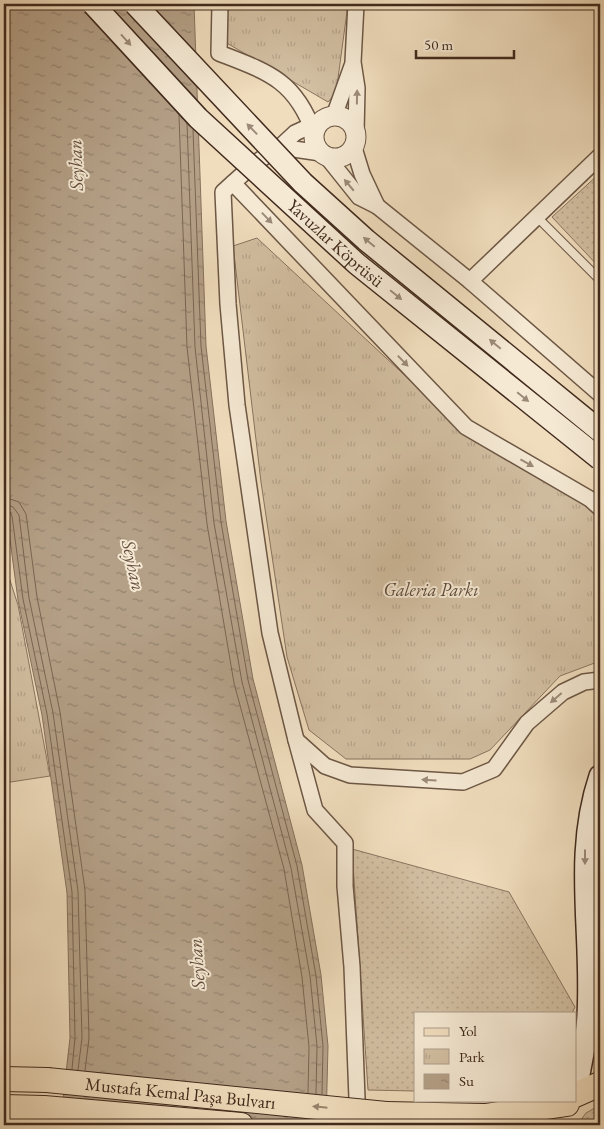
<svg xmlns="http://www.w3.org/2000/svg" width="604" height="1129" font-family="'EB Garamond',serif">
<style>
.grass{fill:url(#grass-dots);stroke:#8a7460}
.park{fill:url(#park-tufts);stroke:#8a7460}
.water{fill:url(#water-ripples);stroke:#86715d}
.lines{fill:none;stroke-linecap:round;stroke-linejoin:round}
.shore{stroke:#7a6552;stroke-width:1}
.service-casing{stroke:#6d5745;stroke-width:10}
.minor-casing{stroke:#6d5745;stroke-width:18}
.tertiary-casing{stroke:#6d5745;stroke-width:21}
.secondary-casing{stroke:#412a1d;stroke-width:24}
.primary-casing{stroke:#412a1d;stroke-width:26}
.service{stroke:#f5e9d4;stroke-width:8}
.minor{stroke:#f5e9d4;stroke-width:15}
.tertiary{stroke:#f5e9d4;stroke-width:19}
.secondary{stroke:#f5e9d4;stroke-width:21}
.primary{stroke:#f0ddbd;stroke-width:24}
.secondary-bridge-casing{stroke:#412a1d;stroke-width:24;stroke-linecap:butt}
.primary-bridge-casing{stroke:#412a1d;stroke-width:26;stroke-linecap:butt}
.secondary-bridge{stroke:#f5e9d4;stroke-width:21}
.primary-bridge{stroke:#f0ddbd;stroke-width:24}
.oneway{fill:#9b8a78}
.oneway2{fill:#98846d}
.labels{text-anchor:middle;stroke-width:4;stroke-linejoin:round;paint-order:stroke}
.street-label{font-size:18px;fill:#412a1d;stroke:#f5e9d4}
.park-label{font-size:18px;font-style:italic;fill:#5e4838;stroke:#f5e9d4}
.water-label{font-size:19px;font-style:italic;fill:#644d3d;stroke:#f5e9d4}
</style>
<defs>
<pattern id="grass-dots" width="8" height="8" patternUnits="userSpaceOnUse" patternTransform="scale(1.25)"><rect width="8" height="8" fill="#d2bfa2"/><path d="M2 2h.1M6 6h.1" fill="none" stroke="#b6a48b" stroke-width="1.8" stroke-linecap="round"/></pattern>
<pattern id="park-tufts" width="24" height="20" patternUnits="userSpaceOnUse" patternTransform="scale(1.25)"><rect width="24" height="20" fill="#d2bfa2"/><path d="M3 7l-1-3M5 7V3M7 7l1-3M15 17l-1-3M17 17v-4M19 17l1-3" fill="none" stroke="#b6a48b"/></pattern>
<pattern id="water-ripples" width="26" height="14" patternUnits="userSpaceOnUse" patternTransform="scale(1.25)"><rect width="26" height="14" fill="#b4a087"/><path d="M2 4q2-2 4 0t4 0M15 11q2-2 4 0t4 0" fill="none" stroke="#94836e"/></pattern>
</defs>
<rect width="100%" height="100%" fill="#f0ddbd"/>
<filter id="stains"><feTurbulence type="fractalNoise" baseFrequency=".004" numOctaves="4"/><feColorMatrix values="0 0 0 0 .2 0 0 0 0 .09 0 0 0 0 .02 0 0 0 .5 -.17"/></filter>
<radialGradient id="worn" r=".72"><stop offset=".6" stop-color="#630" stop-opacity="0"/><stop offset="1" stop-color="#630" stop-opacity=".3"/></radialGradient>
<g class="grass">
<polygon points="600,173 600,268 552,217"/>
<polygon points="352,849 509,892 575,1007 572,1013 415,1013 415,1091 368,1090"/>
<polygon points="600,1105 600,1125 577,1125 586,1113"/>
<polygon points="547,1119 547,1125 499,1125"/>
</g>
<g class="park">
<polygon points="226,4 348,4 336,93 328,102 225,42"/>
<polygon points="257,238 470,436 590,508 600,517 600,661 560,676 490,750 470,759 346,759 309,730 287,657 261,482 233,246"/>
<polygon points="4,562 18,605 50,776 4,783"/>
</g>
<polygon class="water" points="4,4 194,4 206,346 226,521 253,679 302,865 321,975 328,1046 326,1125 60,1125 70,1038 67,893 42,715 18,600 7,517 4,515"/>
<g class="lines">
<g class="shore">
<polyline points="179,115 187,347 207,524 234,683 284,869 302,977 309,1047 308,1093"/>
<polyline points="187,123 195,347 214,523 242,682 291,868 310,976 317,1046 316,1094"/>
<polyline points="193,130 201,346 221,522 248,680 297,866 316,976 323,1046 322,1094"/>
<polyline points="4,497 19,502 26,514 37,597 60,712 85,890 89,1038 85,1071"/>
<polyline points="4,504 13,507 19,515 29,598 53,713 78,891 82,1038 78,1070"/>
<polyline points="4,511 10,512 12,516 23,599 47,714 72,892 75,1038 72,1069"/>
</g>
<g class="service-casing">
<polyline id="service" points="537,217 600,280"/>
</g>
<g class="minor-casing">
<g id="minor">
<path d="M 220,4 L 219,53 C 268,72 295,80 314,133"/>
<polyline points="356,4 353,62 357,88 356,133"/>
<polyline points="334,116 352,66"/>
<polyline points="280,147 255,163 223,192 228,304 237,405 270,633 296,740 315,810 345,843 345,886 352,967 358,1125"/>
<polyline points="354,148 362,174 377,206"/>
<polyline points="321,153 280,147 295,133 321,121"/>
<polyline points="327,157 359,197 377,206 470,281 600,394"/>
<polyline points="233,183 466,427 590,499 600,508"/>
<polyline points="470,281 600,156"/>
<polyline points="296,740 325,766 350,775 463,782 494,769 527,723 563,692 584,682 600,680"/>
</g>
</g>
<g class="tertiary-casing">
<circle id="tertiary" cx="335" cy="137" r="21"/>
</g>
<g class="secondary-casing">
<path id="secondary" d="M 576,1094 C 579,1068 587,1041 588,1015 C 593,932 573,856 600,776"/>
</g>
<g class="primary-casing">
<g id="primary">
<polyline points="4,1079 47,1080"/>
<polyline points="575,1095 600,1084"/>
<polyline points="4,1107 44,1108 241,1125"/>
<polyline points="386,1114 485,1116 567,1104"/>
</g>
</g>
<use href="#service" class="service"/>
<use href="#minor" class="minor"/>
<use href="#tertiary" class="tertiary"/>
<use href="#secondary" class="secondary"/>
<use href="#primary" class="primary"/>
<g class="secondary-bridge-casing">
<g id="secondary-bridge">
<path id="s1" d="M 93,4 L 198,118 L 357,264 L 600,459"/>
<polyline points="135,4 303,183 366,240 600,431"/>
</g>
</g>
<g class="primary-bridge-casing">
<g id="primary-bridge">
<path id="s2" d="M 47,1080 L 386,1114"/>
</g>
</g>
<use href="#secondary-bridge" class="secondary-bridge"/>
<use href="#primary-bridge" class="primary-bridge"/>
</g>
<defs><path id="oneway-solid" d="M-6-.8H1V-3.2L6.5 0L1 3.2V.8H-6Z" transform="scale(1.25)"/></defs>
<g class="oneway">
<use href="#oneway-solid" transform="translate(126 40) rotate(48)"/>
<use href="#oneway-solid" transform="translate(357 97) rotate(-89)"/>
<use href="#oneway-solid" transform="translate(252 129) rotate(-134)"/>
<use href="#oneway-solid" transform="translate(349 185) rotate(-130)"/>
<use href="#oneway-solid" transform="translate(267 218) rotate(46)"/>
<use href="#oneway-solid" transform="translate(369 242) rotate(-140)"/>
<use href="#oneway-solid" transform="translate(396 295) rotate(39)"/>
<use href="#oneway-solid" transform="translate(495 344) rotate(-140)"/>
<use href="#oneway-solid" transform="translate(403 361) rotate(46)"/>
<use href="#oneway-solid" transform="translate(523 397) rotate(39)"/>
<use href="#oneway-solid" transform="translate(527 463) rotate(29)"/>
<use href="#oneway-solid" transform="translate(556 698) rotate(139)"/>
<use href="#oneway-solid" transform="translate(429 780) rotate(-176)"/>
<use href="#oneway-solid" transform="translate(585 857) rotate(90)"/>
</g>
<use class="oneway2" href="#oneway-solid" transform="translate(320 1107) rotate(-174)"/>
<g class="labels">
<g class="street-label">
<text dy="6" stroke="none"><textPath href="#s1" startOffset="341">Yavuzlar Köprüsü</textPath></text>
<text dy="6" stroke="none"><textPath href="#s2" startOffset="134">Mustafa Kemal Paşa Bulvarı</textPath></text>
</g>
<g class="park-label">
<text x="431" y="596">Galeria Parkı</text>
</g>
<g class="water-label">
<text transform="translate(75 165) rotate(-92)" y="7">Seyhan</text>
<text transform="translate(134 565) rotate(78)" y="7">Seyhan</text>
<text transform="translate(196 964) rotate(-94)" y="7">Seyhan</text>
</g>
</g>
<rect width="604" height="1129" fill="none" stroke="#f0ddbd" stroke-width="20"/>
<rect x="5" y="5" width="594" height="1119" fill="none" stroke="#412a1d" stroke-width="2.5"/>
<rect x="10" y="10" width="584" height="1109" fill="none" stroke="#412a1d"/>
<rect x="414" y="1012" width="162" height="90" fill="#f5e9d4" stroke="#ad9d8b"/>
<rect x="424" y="1028" width="25" height="8" fill="#f0ddbd" stroke="#ad9d8b"/>
<text x="459" y="1036" font-size="15" fill="#412a1d">Yol</text>
<rect x="424" y="1049" width="25" height="15" fill="url(#park-tufts)" stroke="#ad9d8b"/>
<text x="459" y="1062" font-size="15" fill="#412a1d">Park</text>
<rect x="424" y="1074" width="25" height="15" fill="url(#water-ripples)" stroke="#ad9d8b"/>
<text x="459" y="1086" font-size="15" fill="#412a1d">Su</text>
<path d="M416 50v8h98v-8" fill="none" stroke="#412a1d" stroke-width="2.5"/>
<text x="424" y="50" font-size="15" fill="#412a1d" stroke="#f5e9d4" stroke-width="4" paint-order="stroke">50 m</text>
<rect width="100%" height="100%" filter="url(#stains)"/>
<rect width="100%" height="100%" fill="url(#worn)"/>
</svg>
